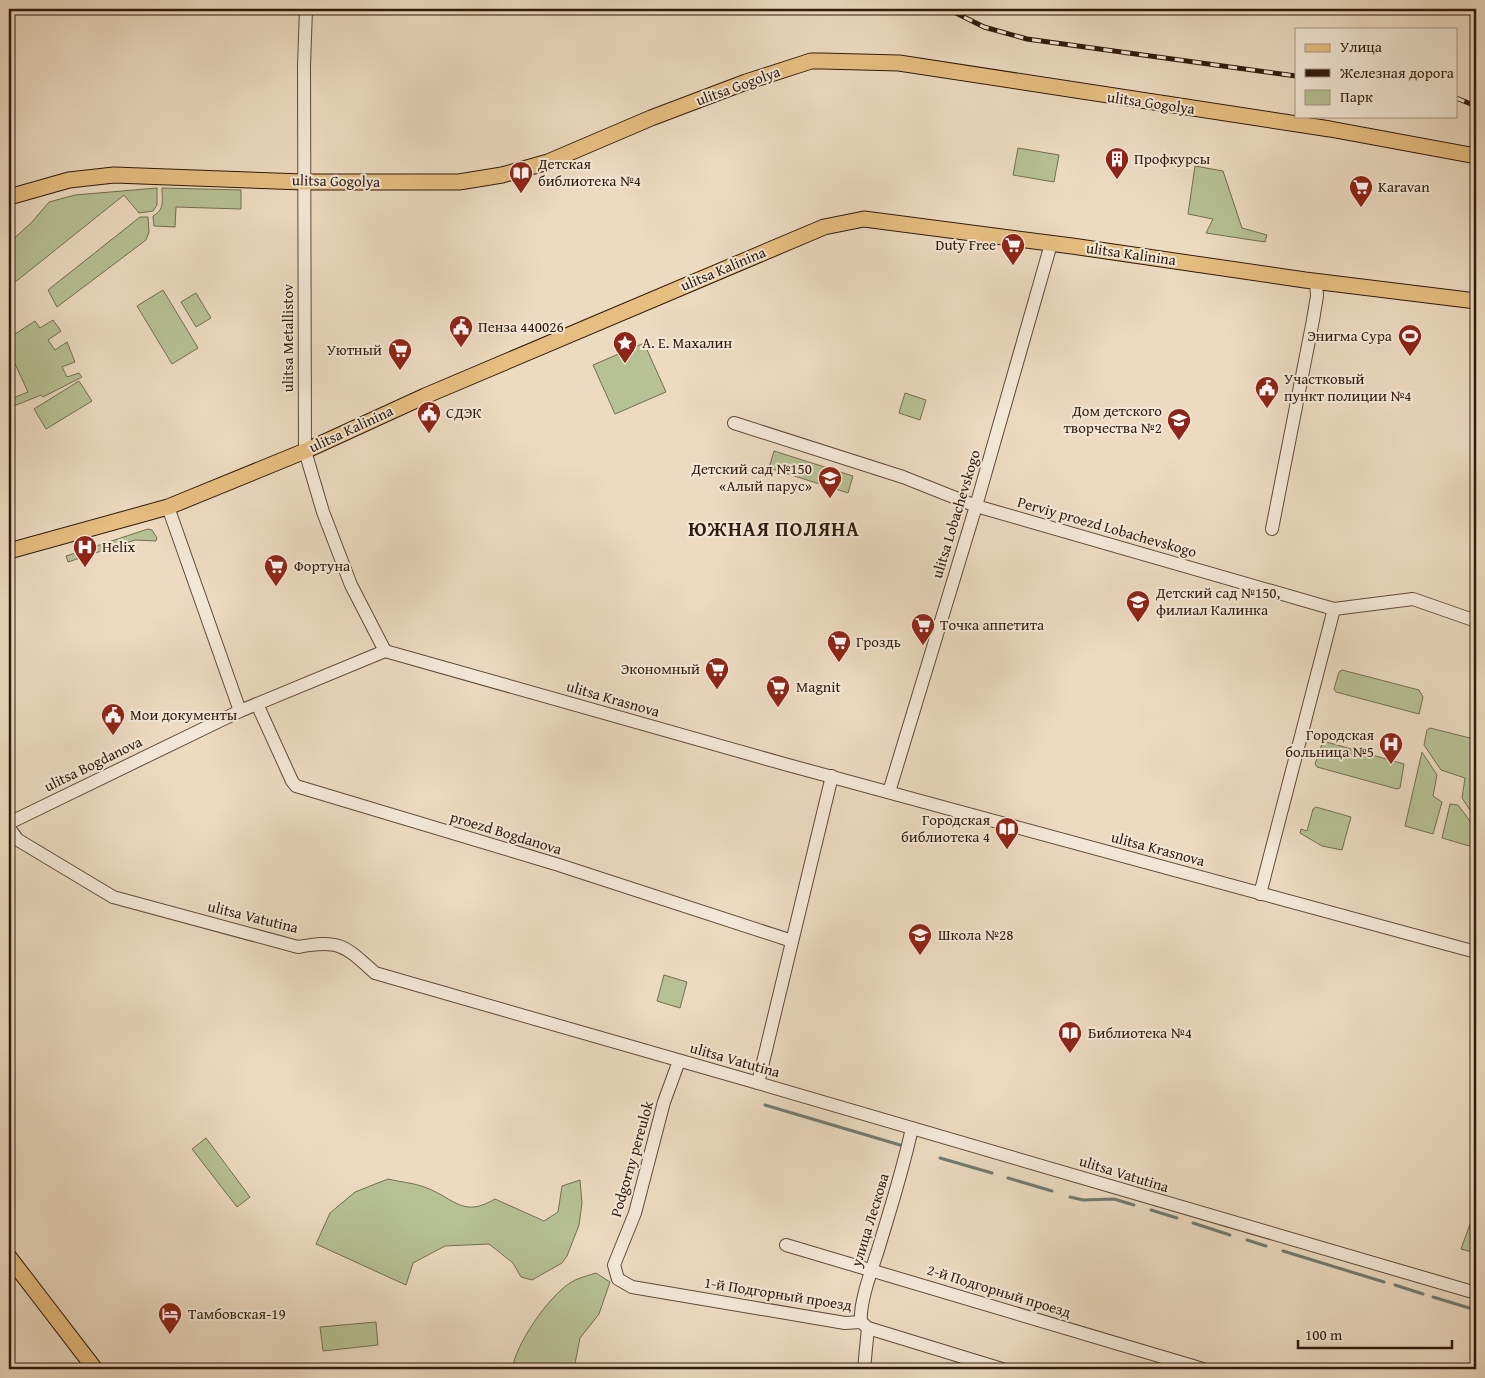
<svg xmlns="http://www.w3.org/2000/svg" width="1485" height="1378" font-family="'Gentium Book Plus',serif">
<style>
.green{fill:#b6c194;stroke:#736e50}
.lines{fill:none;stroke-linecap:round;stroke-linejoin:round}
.stream{stroke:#6f7b72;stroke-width:3}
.minor-casing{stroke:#5f4a39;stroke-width:14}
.major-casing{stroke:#301a0c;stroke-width:17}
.minor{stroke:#f3e8d7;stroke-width:12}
.major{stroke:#e6be80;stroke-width:15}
.rail-casing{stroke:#301a0c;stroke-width:5}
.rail{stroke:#f3e8d7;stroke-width:3;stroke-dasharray:9;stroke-linecap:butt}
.labels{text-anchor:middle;stroke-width:4;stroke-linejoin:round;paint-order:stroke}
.street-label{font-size:15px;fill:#301a0c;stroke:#f3e8d7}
.poi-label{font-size:15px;fill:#301a0c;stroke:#f3e8d7;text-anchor:start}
.district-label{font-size:20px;font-weight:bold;letter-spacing:1px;fill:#301a0c;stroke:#f3e8d7}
</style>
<rect width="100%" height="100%" fill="#ecdbc1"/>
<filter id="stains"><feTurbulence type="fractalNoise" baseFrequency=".004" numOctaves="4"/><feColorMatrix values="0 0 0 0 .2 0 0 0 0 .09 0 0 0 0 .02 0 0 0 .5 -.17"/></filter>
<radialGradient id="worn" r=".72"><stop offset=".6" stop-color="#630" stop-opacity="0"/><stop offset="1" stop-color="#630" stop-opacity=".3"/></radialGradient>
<g class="green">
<polygon points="1018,148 1059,155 1054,182 1013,175"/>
<polygon points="1195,166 1223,171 1242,228 1267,235 1265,242 1206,233 1213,219 1188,214"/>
<polygon points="157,188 157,205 153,211 139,213 124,195 9,287 9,243 32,222 49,202 75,195"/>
<path d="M 162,188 L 241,190 L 241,209 L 176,207 L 175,227 L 154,226 L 153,216 C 165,210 162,200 162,188 Z"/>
<polygon points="140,217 148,217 149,232 146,240 57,307 48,290"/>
<polygon points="163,290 198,348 172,364 137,306"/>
<polygon points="196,293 211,318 196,327 181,302"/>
<polygon points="53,320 61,331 48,340 55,350 67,342 75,362 62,367 67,377 79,373 82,377 43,397 41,395 14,406 10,399 28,392 9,351 9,338 35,321 40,328"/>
<polygon points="644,343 666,392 615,414 593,365"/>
<polygon points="79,381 92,401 46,429 34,409"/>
<polygon points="905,393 926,400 920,420 899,413"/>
<polygon points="774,451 853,476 848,493 769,468"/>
<polygon points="148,529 152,530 157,538 156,541 135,540 68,562 66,556"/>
<polygon points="1342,670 1419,690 1423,697 1419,714 1336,692 1334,689 1339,672"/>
<polygon points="1430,728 1470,738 1476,757 1476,819 1462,798 1465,778 1441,770 1424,745 1427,730"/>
<polygon points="1323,741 1404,764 1400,788 1397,789 1317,767 1315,764"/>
<polygon points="1422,752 1437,775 1433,796 1442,802 1433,834 1405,826"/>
<polygon points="1450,804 1458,805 1476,829 1476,848 1442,838"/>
<polygon points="1316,807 1351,817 1342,850 1322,846 1300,833 1301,829 1307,831 1313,809"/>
<polygon points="664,975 687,982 680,1008 657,1001"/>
<polygon points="206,1138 250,1197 237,1207 192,1149"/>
<path d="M 388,1179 C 400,1182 415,1183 427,1188 C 455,1199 463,1218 495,1199 L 544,1221 L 558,1212 L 562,1186 L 580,1180 L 582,1203 L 579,1225 L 567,1256 L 562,1263 L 532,1280 L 521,1277 L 513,1263 L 489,1244 L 445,1246 L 413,1263 L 406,1285 L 316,1244 L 330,1213 L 355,1192 Z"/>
<polygon points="1473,1216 1476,1216 1476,1253 1461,1249"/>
<path d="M 596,1273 L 610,1282 L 599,1314 L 580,1338 L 574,1369 L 512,1369 C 516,1344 548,1297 570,1283 C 577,1278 587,1276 596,1273 Z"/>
<polygon points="376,1322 378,1345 323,1351 320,1327"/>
</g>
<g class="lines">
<g class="stream">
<polyline points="765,1105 900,1145"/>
<polyline points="940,1158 992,1173"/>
<polyline points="1008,1178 1052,1191"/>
<polyline points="1070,1197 1083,1200 1114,1199 1134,1205"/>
<polyline points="1151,1210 1177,1218"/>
<polyline points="1193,1223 1230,1235"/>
<polyline points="1247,1240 1266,1246"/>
<polyline points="1283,1251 1384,1282"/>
<polyline points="1395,1285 1423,1294"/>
<polyline points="1433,1297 1476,1310"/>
</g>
<g class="minor-casing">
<g id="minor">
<polyline points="306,9 304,66 305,451 323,512 351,585 385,651"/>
<polyline points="734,423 903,477 976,506 1334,609 1413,599 1476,621"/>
<polyline points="168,507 240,711"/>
<polyline points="1272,529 1313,320 1317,296 1316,281"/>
<polyline points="385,651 788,765 1476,952"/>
<polyline points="257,704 292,781 296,786 559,865 792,941"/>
<polyline points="889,792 976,506 1051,244"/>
<polyline points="9,823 240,711 385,651"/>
<path d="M 9,828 L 18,840 L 113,897 L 298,947 C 340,939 345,946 375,973 L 758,1083 L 1476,1293"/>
<polyline points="1260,894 1334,609"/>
<polyline points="679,1061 664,1102 635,1213 614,1265 618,1279 632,1287 845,1323 861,1322 868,1328 1002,1369"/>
<polyline points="758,1083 832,776"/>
<polyline points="786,1245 1203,1369"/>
<path d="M 861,1322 C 859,1303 872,1269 878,1250 C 890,1210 903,1170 912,1128"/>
<polyline points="864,1369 868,1328"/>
</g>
</g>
<g class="major-casing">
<g id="major">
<polyline points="9,197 69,180 114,175 304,182 459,182 502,175 548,162 651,118 746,82 811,61 822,61 899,63 1330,129 1476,156"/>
<polyline points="9,551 168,507 305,451 425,396 824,227 864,219 1072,246 1305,280 1476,301"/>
<polyline points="9,1257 95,1369"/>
</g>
</g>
<use href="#minor" class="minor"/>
<use href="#major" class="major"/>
<g class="rail-casing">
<g id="rail">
<polyline points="948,9 984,27 1027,39 1296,76"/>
<polyline points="1456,98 1476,106"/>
</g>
</g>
<use href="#rail" class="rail"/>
</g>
<defs>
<g id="building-pin" transform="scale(1.25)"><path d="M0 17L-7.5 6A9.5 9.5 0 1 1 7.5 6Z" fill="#8f2418" stroke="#f3e8d7"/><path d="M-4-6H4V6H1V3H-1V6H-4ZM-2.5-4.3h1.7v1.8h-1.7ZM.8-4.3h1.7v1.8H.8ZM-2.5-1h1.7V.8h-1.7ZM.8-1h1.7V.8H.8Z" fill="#fff"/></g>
<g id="library-pin" transform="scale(1.25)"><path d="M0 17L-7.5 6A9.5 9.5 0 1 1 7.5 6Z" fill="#8f2418" stroke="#f3e8d7"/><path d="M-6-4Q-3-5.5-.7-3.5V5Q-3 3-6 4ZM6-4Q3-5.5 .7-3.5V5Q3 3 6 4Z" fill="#fff"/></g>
<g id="supermarket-pin" transform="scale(1.25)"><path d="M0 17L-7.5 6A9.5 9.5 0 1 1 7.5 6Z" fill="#8f2418" stroke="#f3e8d7"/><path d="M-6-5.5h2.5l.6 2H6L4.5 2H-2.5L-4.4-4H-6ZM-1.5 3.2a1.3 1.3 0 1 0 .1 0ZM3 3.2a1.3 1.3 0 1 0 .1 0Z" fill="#fff"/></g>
<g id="civic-pin" transform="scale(1.25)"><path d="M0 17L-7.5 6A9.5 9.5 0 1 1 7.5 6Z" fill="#8f2418" stroke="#f3e8d7"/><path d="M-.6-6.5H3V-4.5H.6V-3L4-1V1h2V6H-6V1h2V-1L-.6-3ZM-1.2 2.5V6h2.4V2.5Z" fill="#fff"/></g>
<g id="stadium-pin" transform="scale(1.25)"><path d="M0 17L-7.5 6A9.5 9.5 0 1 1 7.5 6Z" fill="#8f2418" stroke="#f3e8d7"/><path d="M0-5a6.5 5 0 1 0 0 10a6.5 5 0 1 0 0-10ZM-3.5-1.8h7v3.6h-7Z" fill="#fff"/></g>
<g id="sight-pin" transform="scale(1.25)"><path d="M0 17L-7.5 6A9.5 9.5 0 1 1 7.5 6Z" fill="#8f2418" stroke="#f3e8d7"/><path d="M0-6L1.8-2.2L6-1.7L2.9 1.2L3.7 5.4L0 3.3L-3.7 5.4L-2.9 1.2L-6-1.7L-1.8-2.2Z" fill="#fff"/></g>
<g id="school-pin" transform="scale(1.25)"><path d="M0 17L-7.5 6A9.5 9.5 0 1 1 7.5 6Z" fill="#8f2418" stroke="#f3e8d7"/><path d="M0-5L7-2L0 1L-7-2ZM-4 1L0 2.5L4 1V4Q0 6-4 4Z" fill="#fff"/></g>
<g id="hospital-pin" transform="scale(1.25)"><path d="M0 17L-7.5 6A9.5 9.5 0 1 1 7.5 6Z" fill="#8f2418" stroke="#f3e8d7"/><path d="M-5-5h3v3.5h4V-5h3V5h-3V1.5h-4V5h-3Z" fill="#fff"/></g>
<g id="hotel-pin" transform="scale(1.25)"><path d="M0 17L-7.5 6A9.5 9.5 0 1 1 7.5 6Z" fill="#8f2418" stroke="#f3e8d7"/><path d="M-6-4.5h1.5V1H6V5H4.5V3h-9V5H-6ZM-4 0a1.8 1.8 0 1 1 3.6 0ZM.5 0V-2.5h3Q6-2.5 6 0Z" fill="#fff"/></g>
</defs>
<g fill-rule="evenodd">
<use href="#building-pin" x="1117" y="159"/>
<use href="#library-pin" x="521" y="173"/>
<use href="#supermarket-pin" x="1361" y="187"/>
<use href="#supermarket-pin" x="1013" y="245"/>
<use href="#civic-pin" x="461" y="327"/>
<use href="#stadium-pin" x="1410" y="336"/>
<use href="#sight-pin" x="625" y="343"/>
<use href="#supermarket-pin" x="400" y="350"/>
<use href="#civic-pin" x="1267" y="388"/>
<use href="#civic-pin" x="429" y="413"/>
<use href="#school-pin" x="1179" y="420"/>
<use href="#school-pin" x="830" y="478"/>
<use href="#hospital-pin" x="85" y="547"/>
<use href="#supermarket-pin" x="276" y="566"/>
<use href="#school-pin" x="1138" y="602"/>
<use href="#supermarket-pin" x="923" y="625"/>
<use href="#supermarket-pin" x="839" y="642"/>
<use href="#supermarket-pin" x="717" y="669"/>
<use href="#supermarket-pin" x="778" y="687"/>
<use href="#civic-pin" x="113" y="715"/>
<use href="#hospital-pin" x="1391" y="744"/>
<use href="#library-pin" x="1007" y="829"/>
<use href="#school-pin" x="920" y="935"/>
<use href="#library-pin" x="1070" y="1033"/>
<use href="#hotel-pin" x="170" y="1314"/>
</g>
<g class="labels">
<g class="street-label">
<text transform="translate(738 86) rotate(-20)" y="5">ulitsa Gogolya</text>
<text transform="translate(1151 103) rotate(8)" y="5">ulitsa Gogolya</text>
<text transform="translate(336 181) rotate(1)" y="5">ulitsa Gogolya</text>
<text transform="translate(1131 254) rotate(8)" y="5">ulitsa Kalinina</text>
<text transform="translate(723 269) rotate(-23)" y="5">ulitsa Kalinina</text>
<text transform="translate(288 338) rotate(-90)" y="5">ulitsa Metallistov</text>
<text transform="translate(351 429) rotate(-25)" y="5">ulitsa Kalinina</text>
<text transform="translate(956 514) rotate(-73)" y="5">ulitsa Lobachevskogo</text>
<text transform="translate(1107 527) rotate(16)" y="5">Perviy proezd Lobachevskogo</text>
<text transform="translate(613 699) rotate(16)" y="5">ulitsa Krasnova</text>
<text transform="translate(93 764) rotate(-26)" y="5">ulitsa Bogdanova</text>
<text transform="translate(506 833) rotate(17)" y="5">proezd Bogdanova</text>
<text transform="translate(1158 849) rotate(15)" y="5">ulitsa Krasnova</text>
<text transform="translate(253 917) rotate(14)" y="5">ulitsa Vatutina</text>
<text transform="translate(735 1060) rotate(16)" y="5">ulitsa Vatutina</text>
<text transform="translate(632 1159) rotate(-74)" y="5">Podgorny pereulok</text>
<text transform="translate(1124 1174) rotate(17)" y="5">ulitsa Vatutina</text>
<text transform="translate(870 1220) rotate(-73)" y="5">улица Лескова</text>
<text transform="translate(999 1291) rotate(17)" y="5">2-й Подгорный проезд</text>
<text transform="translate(778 1294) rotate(9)" y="5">1-й Подгорный проезд</text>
</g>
<g class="poi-label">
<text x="1134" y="164">Профкурсы</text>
<text x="538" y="169">Детская<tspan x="538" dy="17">библиотека №4</tspan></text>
<text x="1378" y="192">Karavan</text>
<text x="996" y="250" text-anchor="end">Duty Free</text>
<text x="478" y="332">Пенза 440026</text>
<text x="1392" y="341" text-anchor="end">Энигма Сура</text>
<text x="642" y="348">А. Е. Махалин</text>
<text x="382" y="355" text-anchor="end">Уютный</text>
<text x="1284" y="384">Участковый<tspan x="1284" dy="17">пункт полиции №4</tspan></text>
<text x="1162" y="416" text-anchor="end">Дом детского<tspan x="1162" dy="17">творчества №2</tspan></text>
<text x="446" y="418">СДЭК</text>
<text x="812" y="474" text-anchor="end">Детский сад №150<tspan x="812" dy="17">«Алый парус»</tspan></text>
<text x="102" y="552">Helix</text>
<text x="294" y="571">Фортуна</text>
<text x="1156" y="598">Детский сад №150,<tspan x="1156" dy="17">филиал Калинка</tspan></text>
<text x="940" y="630">Точка аппетита</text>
<text x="856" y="647">Гроздь</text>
<text x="700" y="674" text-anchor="end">Экономный</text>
<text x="796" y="692">Magnit</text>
<text x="130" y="720">Мои документы</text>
<text x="1374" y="740" text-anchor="end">Городская<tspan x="1374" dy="17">больница №5</tspan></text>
<text x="990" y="825" text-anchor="end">Городская<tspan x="990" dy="17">библиотека 4</tspan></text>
<text x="938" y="940">Школа №28</text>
<text x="1088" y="1038">Библиотека №4</text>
<text x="188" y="1319">Тамбовская-19</text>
</g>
<g class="district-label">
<text x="774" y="536">ЮЖНАЯ ПОЛЯНА</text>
</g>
</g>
<rect width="1485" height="1378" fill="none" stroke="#ecdbc1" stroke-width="30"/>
<rect x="10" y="10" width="1465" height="1358" fill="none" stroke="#301a0c" stroke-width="2.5"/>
<rect x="15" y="15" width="1455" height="1348" fill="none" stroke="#301a0c"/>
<rect x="1295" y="28" width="162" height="90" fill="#f3e8d7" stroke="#a59686"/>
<rect x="1305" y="44" width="25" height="8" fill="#e6be80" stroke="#a59686"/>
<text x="1340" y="52" font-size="15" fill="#301a0c">Улица</text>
<rect x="1305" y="69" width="25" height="8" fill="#301a0c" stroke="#a59686"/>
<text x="1340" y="78" font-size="15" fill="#301a0c">Железная дорога</text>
<rect x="1305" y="90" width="25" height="15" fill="#b6c194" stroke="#a59686"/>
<text x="1340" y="102" font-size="15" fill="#301a0c">Парк</text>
<path d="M1298 1340v8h154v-8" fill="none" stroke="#301a0c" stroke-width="2.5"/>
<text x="1305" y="1340" font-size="15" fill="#301a0c" stroke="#f3e8d7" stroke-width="4" paint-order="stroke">100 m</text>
<rect width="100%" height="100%" filter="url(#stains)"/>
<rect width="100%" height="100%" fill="url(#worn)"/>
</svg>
